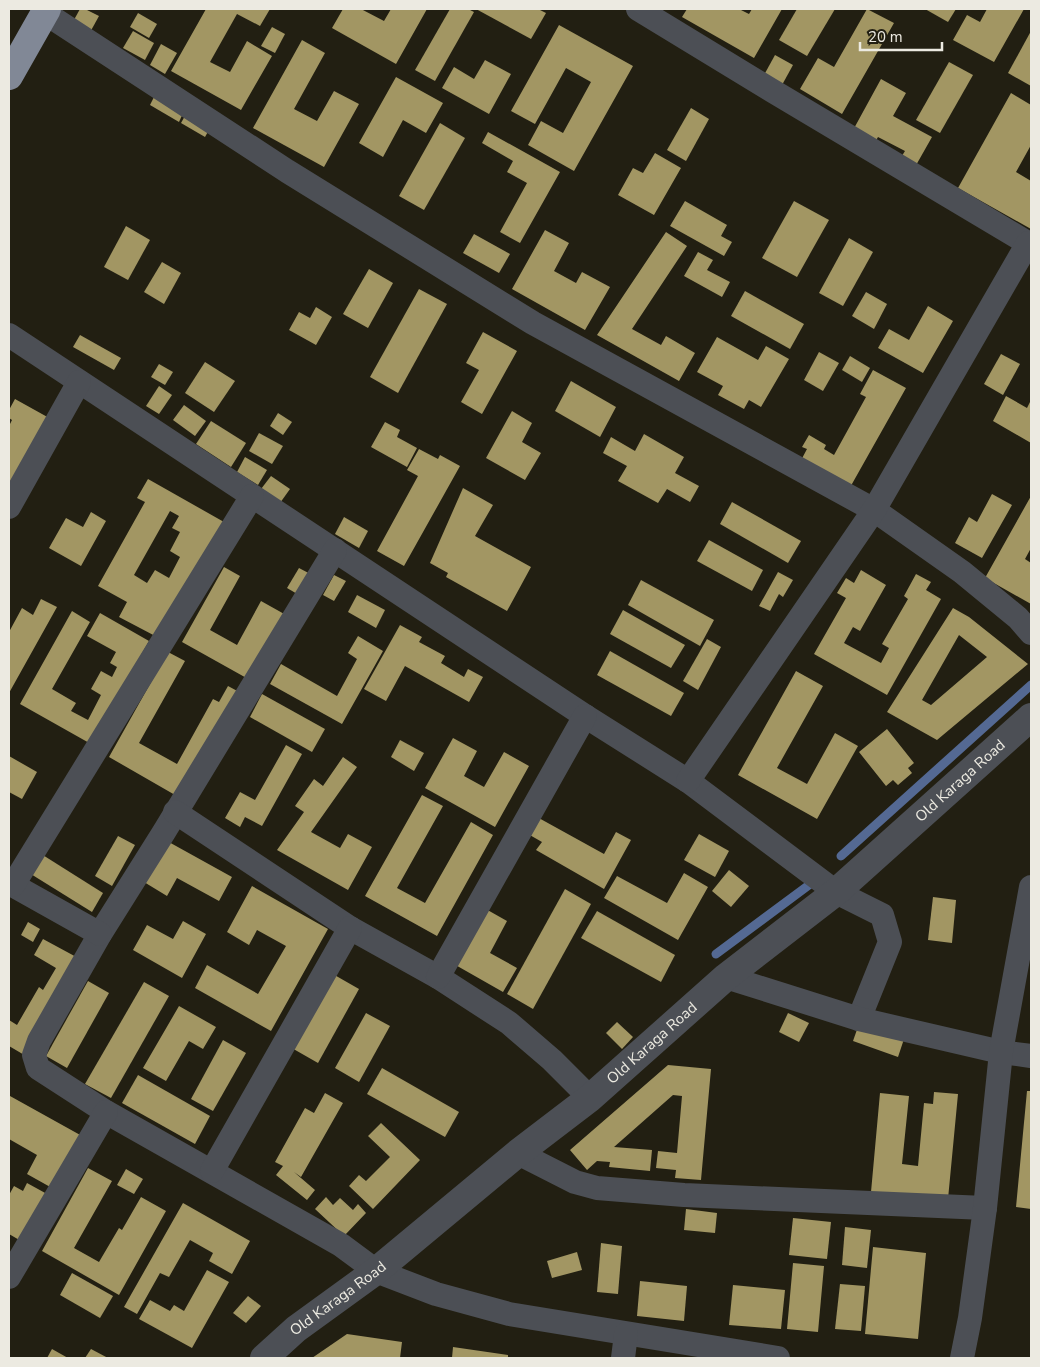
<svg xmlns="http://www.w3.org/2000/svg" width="1040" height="1367" font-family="'Nunito Sans',sans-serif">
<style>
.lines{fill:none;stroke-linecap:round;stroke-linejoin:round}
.stream{stroke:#546993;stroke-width:9}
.building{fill:#a29663;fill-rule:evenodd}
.minor{stroke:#4c4f55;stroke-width:24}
.tertiary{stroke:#4c4f55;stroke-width:28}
.trunk{stroke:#818896;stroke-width:28}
.labels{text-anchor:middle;stroke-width:5;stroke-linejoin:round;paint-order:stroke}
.street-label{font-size:15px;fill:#eceae1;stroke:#221f12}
</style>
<rect width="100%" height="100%" fill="#221f12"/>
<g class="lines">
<g class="stream">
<polyline points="841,856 1031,685"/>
<polyline points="716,954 813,882"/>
</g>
</g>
<g class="building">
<polygon points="80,9 85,9 99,16 88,36 70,27"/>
<polygon points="206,9 270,9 260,26 237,14 210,62 230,72 247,41 272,56 241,110 171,71"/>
<polygon points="343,9 361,9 384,21 391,9 427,9 396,64 332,28"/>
<polygon points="450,9 468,9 474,12 435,81 415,70"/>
<polygon points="476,9 538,9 546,13 531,39"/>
<polygon points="687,9 739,9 749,14 752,9 782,9 754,58 682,17"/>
<polygon points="797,9 835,9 807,56 779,40"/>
<polygon points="867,9 894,23 842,114 800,89 818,58 834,67"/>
<polygon points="925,9 956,9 948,22"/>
<polygon points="987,9 1024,9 994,62 953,40 967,15 980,22"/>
<polygon points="138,13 157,24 149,38 130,27"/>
<polygon points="559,25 633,66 574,171 528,145 541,121 563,133 591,82 566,68 535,124 511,111"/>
<polygon points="272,27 285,34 275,53 261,46"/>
<polygon points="133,31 154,43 145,60 123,48"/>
<polygon points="1031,31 1031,86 1008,73"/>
<polygon points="302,40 325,53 294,109 317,121 334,91 359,104 324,167 253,128"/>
<polygon points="161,44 177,53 165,74 150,65"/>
<polygon points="775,55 793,65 782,85 764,75"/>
<polygon points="485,60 511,74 489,114 442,88 454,67 474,79"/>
<polygon points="949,62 973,75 940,133 916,120"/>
<polygon points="396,77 443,103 426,133 403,120 383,157 359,143"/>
<polygon points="881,79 906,93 893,116 932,137 915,167 900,159 905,151 878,137 874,144 852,132"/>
<polygon points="1011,93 1031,105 1031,145 1016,172 1031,181 1031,229 958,188"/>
<polygon points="155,95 184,111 179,122 150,105"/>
<polygon points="691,108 709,119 686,161 667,150"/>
<polygon points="186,114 210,128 205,137 181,123"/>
<polygon points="440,123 465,138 424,210 399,196"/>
<polygon points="488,132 560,172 520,243 500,232 527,183 507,172 513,161 482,143"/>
<polygon points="655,153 681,168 654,215 618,195 633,168 643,173"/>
<polygon points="685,201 727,225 721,236 732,242 724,256 670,226"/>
<polygon points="794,201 829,220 797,277 762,258"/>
<polygon points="126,226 150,240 128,280 104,267"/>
<polygon points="545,230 569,243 554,271 576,283 582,272 610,287 585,330 512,289"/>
<polygon points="666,232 687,246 632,329 661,345 666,336 695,353 679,381 597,335"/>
<polygon points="474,234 510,254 499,273 463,253"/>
<polygon points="849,238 873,252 843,306 819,293"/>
<polygon points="698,252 713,260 707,270 730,282 722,297 684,276"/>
<polygon points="162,262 181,273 164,304 144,292"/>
<polygon points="369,269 393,283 368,328 343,314"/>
<polygon points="419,289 447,304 398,393 370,377"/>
<polygon points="745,291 804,324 790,349 731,316"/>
<polygon points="866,292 887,304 874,329 852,316"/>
<polygon points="928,306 953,321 923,373 878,348 889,329 909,340"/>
<polygon points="316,307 332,317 316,345 289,330 299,312 310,318"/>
<polygon points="483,332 517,351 482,414 461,402 479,370 466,363"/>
<polygon points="80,335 121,358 114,370 73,347"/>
<polygon points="717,337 758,360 766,346 789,359 761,407 749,400 744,409 718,395 723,386 697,372"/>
<polygon points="819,352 839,363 823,391 804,380"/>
<polygon points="1001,354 1020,364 1003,395 984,384"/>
<polygon points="850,356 870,368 862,382 842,370"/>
<polygon points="205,362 235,381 214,412 185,393"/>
<polygon points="159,364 173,372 165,385 151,377"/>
<polygon points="873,370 906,388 848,491 799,464 807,449 802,447 809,435 826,445 824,449 834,455 866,397 860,394"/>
<polygon points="571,381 616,407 600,437 555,411"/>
<polygon points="159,386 172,395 159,414 146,406"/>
<polygon points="1006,396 1027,408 1031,400 1031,443 993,421"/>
<polygon points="15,399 51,419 9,493 9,426 12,420 9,418 9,410"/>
<polygon points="184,405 206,421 195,436 173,420"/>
<polygon points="512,411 532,423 522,442 541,453 525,480 486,458"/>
<polygon points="278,413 292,422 283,435 270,426"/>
<polygon points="211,421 246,443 231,467 196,444"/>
<polygon points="385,422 400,430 397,437 417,448 407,467 371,447"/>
<polygon points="259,433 283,446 272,464 249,451"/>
<polygon points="644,434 684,457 675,473 699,486 690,502 667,489 658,503 618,481 627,466 603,453 611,437 635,451"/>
<polygon points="419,449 438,459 440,455 460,466 404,566 377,551 418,476 407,470"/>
<polygon points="245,457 267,470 258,485 237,472"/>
<polygon points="271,476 290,489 280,503 261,489"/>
<path d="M 148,479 L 224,522 L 159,638 L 119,617 L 127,602 L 98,586 L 145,502 L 137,498 ZM 170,511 L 179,516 L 172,528 L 180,532 L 170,551 L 180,557 L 169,578 L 155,570 L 147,583 L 134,575 Z"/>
<polygon points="463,488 493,505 475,536 531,567 507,611 446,577 448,573 430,563"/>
<polygon points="992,494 1012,505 982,558 955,543 969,517 977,522"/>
<polygon points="1031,496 1031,548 1025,559 1031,563 1031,604 985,578"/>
<polygon points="732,502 801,541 788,563 720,524"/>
<polygon points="91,512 106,521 81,566 49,548 66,518 83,527"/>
<polygon points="344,517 368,531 359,548 335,534"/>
<polygon points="709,540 763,570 752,591 697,561"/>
<polygon points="224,567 240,576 210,630 237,645 261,601 286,615 250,680 182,642"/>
<polygon points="299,568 316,577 304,598 287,588"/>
<polygon points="861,570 886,585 860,631 853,627 844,643 881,663 889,648 882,644 908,599 904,596 916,574 931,582 926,590 941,599 887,695 814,654 846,598 837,593 846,578 854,583"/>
<polygon points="778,572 793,580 783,597 779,594 770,611 759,606"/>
<polygon points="334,575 346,581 334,601 323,595"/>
<polygon points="641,580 714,620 700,646 628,605"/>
<polygon points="357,595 385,610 376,628 348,612"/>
<polygon points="41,599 57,607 9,693 9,632 22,608 33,615"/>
<path d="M 953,608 L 969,617 L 1028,664 L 937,740 L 887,712 ZM 959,635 L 987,657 L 931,705 L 922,700 Z"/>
<polygon points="623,610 685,645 671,668 610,634"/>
<polygon points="72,611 90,622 52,689 76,703 71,711 88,720 101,695 91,689 101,671 112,677 117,667 110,663 116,652 87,636 100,613 149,641 91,744 20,704"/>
<polygon points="400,625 422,637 419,642 445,656 441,663 464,677 468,669 483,677 469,702 405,666 386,701 364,689"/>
<polygon points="358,636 383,651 342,724 270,684 281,664 337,696 357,659 348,653"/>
<polygon points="707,639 721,647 698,690 683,681"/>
<polygon points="610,651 684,693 671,716 597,675"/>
<polygon points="168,652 185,661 139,743 177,764 213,699 219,702 228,686 241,693 182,799 109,757"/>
<polygon points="796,671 823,686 777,768 807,784 835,733 858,746 817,819 738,775"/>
<polygon points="262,694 325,729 312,752 250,717"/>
<polygon points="887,729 914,763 908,768 912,773 898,785 893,780 886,786 859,752"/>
<polygon points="453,738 477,751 464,776 484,787 504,752 529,766 495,827 425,788"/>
<polygon points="400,740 424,753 414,771 391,757"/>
<polygon points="286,745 302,754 262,826 245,817 240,827 225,818 240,792 255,800"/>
<polygon points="9,756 37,772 22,799 9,792"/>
<polygon points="343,757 357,767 311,832 340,848 348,834 372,847 348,890 277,850 304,812 295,806 314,779 323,786"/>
<polygon points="422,795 443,806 397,888 425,903 471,822 493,835 437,936 365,896"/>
<polygon points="537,817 604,854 616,832 631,840 604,889 536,850 542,842 528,834"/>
<polygon points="699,834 729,851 715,877 684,860"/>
<polygon points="118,836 135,845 112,886 95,876"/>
<polygon points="167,841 232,877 219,901 177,878 167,896 144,882"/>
<polygon points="38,852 103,893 92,912 26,871"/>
<polygon points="729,870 749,886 731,907 712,891"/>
<polygon points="684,873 708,887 678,940 604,898 617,876 667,903"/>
<polygon points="252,886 328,929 271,1031 195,988 207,965 258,994 286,946 257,930 249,945 227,932"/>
<polygon points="565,889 591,904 533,1009 507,994"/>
<polygon points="933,897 956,900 952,943 928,940"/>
<polygon points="484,908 507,921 490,953 517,968 503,992 452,963"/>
<polygon points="597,911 675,955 661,982 581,938"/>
<polygon points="183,921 206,934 182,978 133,950 147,925 173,939"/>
<polygon points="28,922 40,929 33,942 21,935"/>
<polygon points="43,939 80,959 26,1056 9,1046 9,1020 17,1025 39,987 43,990 56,968 34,955"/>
<polygon points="331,973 359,989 318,1063 290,1047"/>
<polygon points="88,981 109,993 67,1068 46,1056"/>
<polygon points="144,982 169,996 111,1098 85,1084"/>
<polygon points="179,1006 216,1027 203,1049 189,1041 166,1081 143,1068"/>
<polygon points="366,1013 390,1026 359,1082 335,1068"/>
<polygon points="788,1013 809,1023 799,1042 779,1032"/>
<polygon points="860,1021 905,1036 898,1057 853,1041"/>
<polygon points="617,1022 633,1037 622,1049 606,1033"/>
<polygon points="223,1040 246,1053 213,1111 191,1099"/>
<polygon points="668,1065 711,1069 701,1180 675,1178 676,1170 656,1168 658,1151 677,1153 682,1096 673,1095 614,1147 652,1150 650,1171 609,1167 610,1162 597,1161 587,1170 570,1150"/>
<polygon points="382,1068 459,1112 445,1137 367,1094"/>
<polygon points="138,1075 210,1116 195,1144 122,1103"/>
<polygon points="1027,1091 1031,1091 1031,1209 1016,1207"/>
<polygon points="934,1092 958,1094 948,1199 871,1192 880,1093 909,1096 902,1164 918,1166 924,1103 933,1104"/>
<polygon points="325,1093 343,1103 301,1177 294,1172 315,1190 307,1200 276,1175 283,1166 275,1162 305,1108 314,1113"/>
<polygon points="10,1096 82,1136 52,1188 27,1174 37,1155 9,1139"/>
<polygon points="381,1123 420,1160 373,1209 349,1186 359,1175 366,1181 390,1157 368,1136"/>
<polygon points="88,1168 112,1181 74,1248 99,1262 119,1228 122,1230 141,1197 166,1211 119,1295 42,1251"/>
<polygon points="126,1169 143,1179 134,1194 117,1185"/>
<polygon points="27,1183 47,1194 21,1241 9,1234 9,1195 14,1186 23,1191"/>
<polygon points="326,1197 333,1205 340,1198 353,1210 358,1204 366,1213 344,1236 315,1209"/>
<polygon points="183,1203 250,1241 232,1274 209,1261 213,1253 190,1240 169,1277 160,1273 137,1314 124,1307"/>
<polygon points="686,1209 717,1213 715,1233 684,1230"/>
<polygon points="793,1218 831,1222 827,1259 789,1255"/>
<polygon points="845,1227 871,1230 867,1268 842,1265"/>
<polygon points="601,1243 622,1246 618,1294 597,1292"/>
<polygon points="873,1247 926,1253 918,1339 865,1334"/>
<polygon points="577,1252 582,1270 552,1278 547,1261"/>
<polygon points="793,1263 824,1266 818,1332 787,1329"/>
<polygon points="207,1270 229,1282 192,1348 139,1319 150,1300 170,1311 174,1305 184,1311"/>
<polygon points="72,1273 113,1296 100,1318 60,1295"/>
<polygon points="640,1281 687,1286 684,1321 637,1316"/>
<polygon points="840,1284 865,1286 861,1331 835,1329"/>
<polygon points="733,1285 785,1290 781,1329 729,1325"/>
<polygon points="248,1296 261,1306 246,1323 233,1313"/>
<polygon points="347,1334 402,1342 400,1358 312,1358"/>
<polygon points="453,1347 508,1355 508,1358 452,1358"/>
<polygon points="52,1349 68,1358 47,1358"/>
<polygon points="91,1349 108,1358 85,1358"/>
</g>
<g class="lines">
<g class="minor">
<polyline points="638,9 771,90 1031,245"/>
<polyline points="45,13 287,171 533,323 874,510 962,572 1018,618 1031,633"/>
<polyline points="9,335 585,716 688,781 836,892 882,915 890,942 859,1019"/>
<polyline points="9,507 79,382"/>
<polyline points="335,550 164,832 100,934 39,1041 34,1055 38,1068 106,1112 341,1245 376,1271 436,1294 509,1314 778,1358"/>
<polyline points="688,781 874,510 1028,243"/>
<polyline points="175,812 350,928 438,977 509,1023 552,1060 590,1098"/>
<polyline points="9,883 100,934"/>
<polyline points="13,885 252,496"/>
<polyline points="438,977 585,716"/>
<polyline points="726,977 859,1019 1001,1052 1031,1056"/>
<polyline points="518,1153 575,1182 597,1188 684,1195 985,1208"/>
<polyline points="212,1171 350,928"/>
<polyline points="9,1277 106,1112"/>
<polyline points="623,1358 626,1334"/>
<polyline points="962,1358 970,1318 985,1208 1001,1052 1031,887"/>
</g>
<path class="tertiary" id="s1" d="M 264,1358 L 296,1329 L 376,1271 L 518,1153 L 590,1098 L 726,977 L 836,892 L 1031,717"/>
<polyline class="trunk" points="9,76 47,9"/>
</g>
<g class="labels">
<g class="street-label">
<text dy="5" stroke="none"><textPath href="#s1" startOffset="905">Old Karaga Road</textPath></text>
<text dy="5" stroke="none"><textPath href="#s1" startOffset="500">Old Karaga Road</textPath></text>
<text dy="5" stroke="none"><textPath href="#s1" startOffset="95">Old Karaga Road</textPath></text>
</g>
</g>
<rect width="1040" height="1367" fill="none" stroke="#eceae1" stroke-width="20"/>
<path d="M860 42v8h82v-8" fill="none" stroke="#eceae1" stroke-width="2.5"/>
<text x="868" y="42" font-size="15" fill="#eceae1" stroke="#221f12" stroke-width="4" paint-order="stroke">20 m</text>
</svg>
